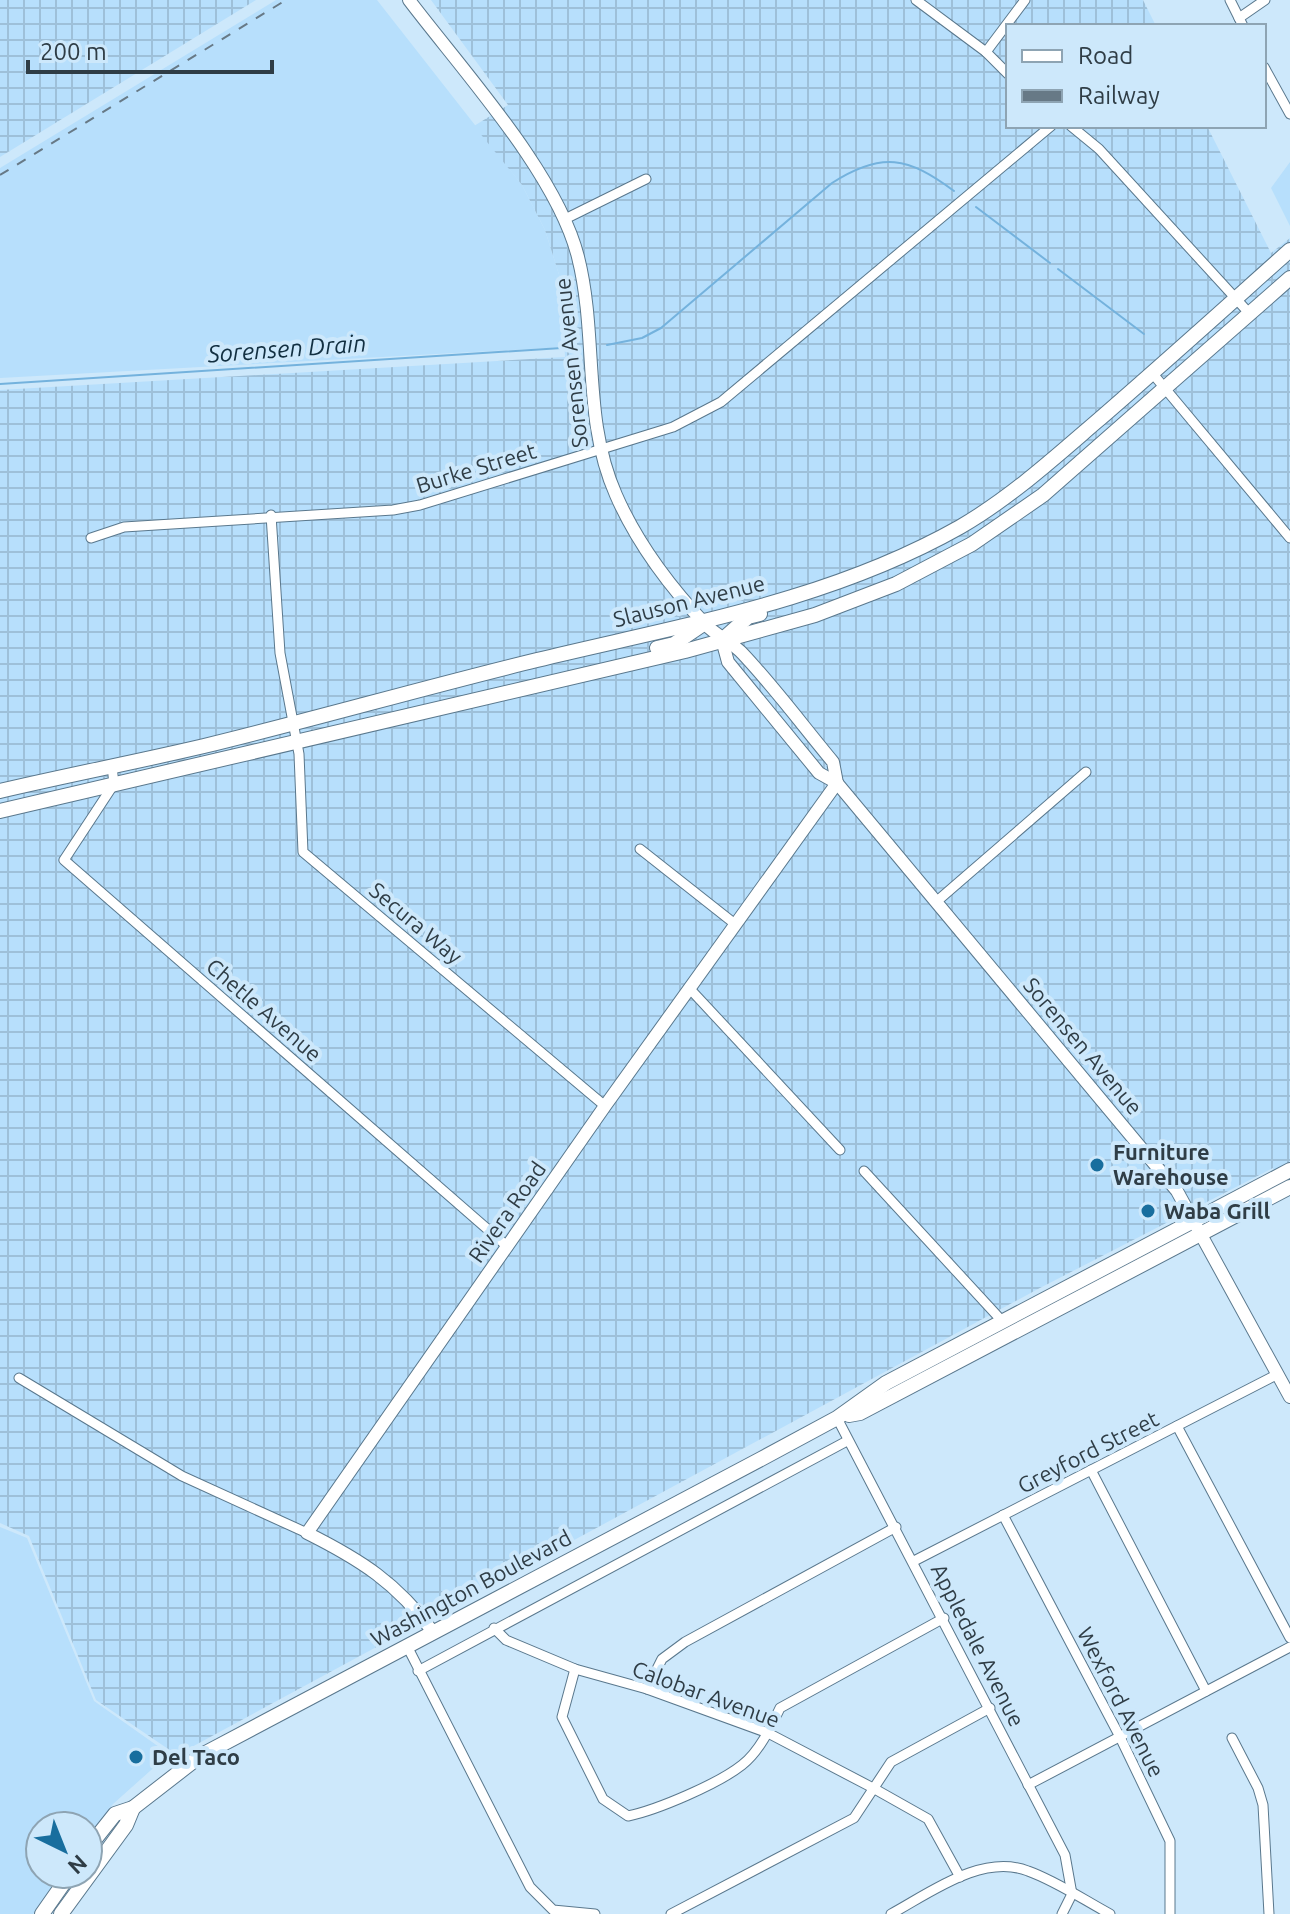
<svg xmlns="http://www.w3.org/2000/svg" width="1290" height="1914" font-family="Ubuntu,sans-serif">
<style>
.built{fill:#b7dffc}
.industrial{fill:url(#industrial-grid)}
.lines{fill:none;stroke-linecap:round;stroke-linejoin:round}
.stream{stroke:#74b2dd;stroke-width:2}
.street-casing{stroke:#5a788d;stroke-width:11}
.secondary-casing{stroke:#5a788d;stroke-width:14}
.primary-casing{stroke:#5a788d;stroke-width:16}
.street{stroke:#fff;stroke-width:9}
.secondary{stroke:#fff;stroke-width:12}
.primary{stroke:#fff;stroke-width:14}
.rail{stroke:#677986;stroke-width:2;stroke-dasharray:10 10;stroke-linecap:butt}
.poi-dot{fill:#186e9e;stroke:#cde8fb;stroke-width:3}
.labels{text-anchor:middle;stroke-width:8;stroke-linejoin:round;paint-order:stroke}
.street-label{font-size:22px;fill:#2f3d46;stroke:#cde8fb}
.poi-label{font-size:22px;font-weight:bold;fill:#2f3d46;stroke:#cde8fb;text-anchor:start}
.water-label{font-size:24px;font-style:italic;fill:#122f41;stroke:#cde8fb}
</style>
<defs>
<pattern id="industrial-grid" width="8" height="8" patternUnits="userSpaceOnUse" patternTransform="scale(2)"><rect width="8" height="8" fill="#b7dffc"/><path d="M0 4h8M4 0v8" fill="none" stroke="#9ec0d9"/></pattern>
</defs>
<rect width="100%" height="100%" fill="#cde8fb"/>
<g class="built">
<polygon points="276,0 377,0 522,185 545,230 561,281 565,347 0,378 0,168"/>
<polygon points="1290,162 1290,226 1271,188"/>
<polygon points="0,1527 27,1538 94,1701 169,1754 113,1804 88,1838 88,1826 40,1826 40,1874 62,1874 33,1914 0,1914"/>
</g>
<g class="industrial">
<polygon points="0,0 256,0 0,157"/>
<polygon points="431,0 1143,0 1156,26 1008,26 1008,126 1207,126 1271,253 1290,238 1290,1161 1278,1177 1273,1168 1038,1289 177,1755 96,1700 29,1536 0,1523 0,390 565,357 561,281 545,230 522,185 474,126 508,105"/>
</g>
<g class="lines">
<g class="stream">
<polyline points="976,207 1050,263"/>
<polyline points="1058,269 1144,334"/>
<path d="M 607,345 L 642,338 L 661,328 L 832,183 C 882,151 908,157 954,191"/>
<polyline points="0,384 577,347"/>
</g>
<g class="street-casing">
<g id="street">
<polyline points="916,0 986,52 1008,74"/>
<polyline points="1230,0 1243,26"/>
<polyline points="1239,18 1265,0"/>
<polyline points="986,52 1025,0"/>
<polyline points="1264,67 1290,114"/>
<polyline points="1071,126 1099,149 1249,313"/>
<polyline points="565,219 646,179"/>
<polyline points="1153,374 1290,538"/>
<polyline points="271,515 280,653 299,754 303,852 605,1106"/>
<polyline points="91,538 124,527 393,510 420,505 673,427 721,402 1051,126"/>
<polyline points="112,766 114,784 64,860 508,1247"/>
<polyline points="640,849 735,924"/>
<polyline points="936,902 1086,772"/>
<polyline points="690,989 840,1150"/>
<polyline points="864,1171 1003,1322"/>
<polyline points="19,1378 182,1476 307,1533"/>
<polyline points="837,1418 1065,1855 1072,1894 1062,1914"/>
<polyline points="1177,1426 1290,1638"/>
<polyline points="1091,1470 1206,1691"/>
<polyline points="1003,1515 1120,1737 1170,1841 1170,1914"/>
<polyline points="914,1561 1278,1374"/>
<polyline points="494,1628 506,1640 575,1669 647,1689 768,1733 873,1788 928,1819 960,1877"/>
<polyline points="407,1646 530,1887 553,1910 595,1914"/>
<path d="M 575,1669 L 562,1717 L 603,1799 L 628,1816 C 657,1810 718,1784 742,1765 C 759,1752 771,1727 780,1708 L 944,1618"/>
<polyline points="418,1671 847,1441"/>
<polyline points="647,1689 662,1659 685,1642 896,1527"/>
<polyline points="1232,1738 1258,1788 1263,1805 1269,1914"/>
<polyline points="1028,1785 1290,1647"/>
<polyline points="671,1914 854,1818 891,1762 990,1708"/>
<path d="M 891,1914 C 930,1893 982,1853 1028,1871 C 1056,1881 1084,1900 1110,1914"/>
</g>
</g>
<g class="secondary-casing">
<g id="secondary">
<path d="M 409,0 C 462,70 557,173 578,257 C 598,336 582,419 616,495 C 637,543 670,587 706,625 C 717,636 733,643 743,654 C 775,688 803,726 833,762 L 837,783"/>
<polyline points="722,640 728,662 819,773 837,783 1177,1191 1290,1397"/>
<path d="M 433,1632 C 397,1583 361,1560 307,1533 L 605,1106 L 837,783"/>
</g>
</g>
<g class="primary-casing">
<g id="primary">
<polyline points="722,640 748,617 760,614"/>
<polyline points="657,648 674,644 702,625"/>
<path d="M 0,791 C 68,775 136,762 204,746 C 315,719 426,687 537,660 C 682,625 829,601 960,527 C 1010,498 1053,459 1096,422 C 1162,365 1225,308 1290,250"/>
<polyline points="0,811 685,651 815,615 896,584 972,544 1043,495 1290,278"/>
<polyline points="849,1415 860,1413 1290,1187"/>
<polyline points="88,1848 115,1814 133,1808 200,1756 761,1459 837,1418 886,1383 1290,1170"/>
<polyline points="42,1914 70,1874"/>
<polyline points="61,1914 126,1825 133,1808"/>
</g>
</g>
<use href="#street" class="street"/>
<use href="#secondary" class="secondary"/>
<use href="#primary" class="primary"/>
<polyline class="rail" points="0,175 286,0"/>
</g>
<g class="poi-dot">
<circle cx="1097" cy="1165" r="8"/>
<circle cx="1148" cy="1211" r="8"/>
<circle cx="136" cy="1757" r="8"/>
</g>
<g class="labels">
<g class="street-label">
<text transform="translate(571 363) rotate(-96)" y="8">Sorensen Avenue</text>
<text transform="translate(476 468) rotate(-17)" y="8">Burke Street</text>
<text transform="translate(689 601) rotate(-14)" y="8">Slauson Avenue</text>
<text transform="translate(416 923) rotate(40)" y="8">Secura Way</text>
<text transform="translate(264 1010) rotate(41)" y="8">Chetle Avenue</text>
<text transform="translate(1083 1046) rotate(50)" y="8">Sorensen Avenue</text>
<text transform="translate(507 1212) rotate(-55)" y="8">Rivera Road</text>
<text transform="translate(1088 1452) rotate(-27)" y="8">Greyford Street</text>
<text transform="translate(471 1588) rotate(-28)" y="8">Washington Boulevard</text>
<text transform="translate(978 1645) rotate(63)" y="8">Appledale Avenue</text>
<text transform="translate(706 1694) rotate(20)" y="8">Calobar Avenue</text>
<text transform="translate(1121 1702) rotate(63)" y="8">Wexford Avenue</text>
</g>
<g class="poi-label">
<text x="1113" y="1160">Furniture<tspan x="1113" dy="25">Warehouse</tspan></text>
<text x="1164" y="1219">Waba Grill</text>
<text x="152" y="1765">Del Taco</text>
</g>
<g class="water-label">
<text transform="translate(287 349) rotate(-4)" y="8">Sorensen Drain</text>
</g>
</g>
<rect x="1006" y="24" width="260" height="104" fill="#cde8fb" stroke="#8ea4b3" stroke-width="2"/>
<rect x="1022" y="50" width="40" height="12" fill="#ffffff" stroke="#8ea4b3" stroke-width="2"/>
<text x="1078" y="64" font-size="24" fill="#2f3d46">Road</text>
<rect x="1022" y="90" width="40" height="12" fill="#677986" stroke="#8ea4b3" stroke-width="2"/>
<text x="1078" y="104" font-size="24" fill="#2f3d46">Railway</text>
<g transform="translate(64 1850) rotate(137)"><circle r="38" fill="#cde8fb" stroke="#8ea4b3" stroke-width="2"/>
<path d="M0-6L14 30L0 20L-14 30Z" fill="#186e9e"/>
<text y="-12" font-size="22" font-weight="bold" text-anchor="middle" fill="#2f3d46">N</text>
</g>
<path d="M28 60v12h244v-12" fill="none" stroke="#2f3d46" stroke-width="4"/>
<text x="40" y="60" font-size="24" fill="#2f3d46" stroke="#cde8fb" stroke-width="6" paint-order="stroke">200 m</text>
</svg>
